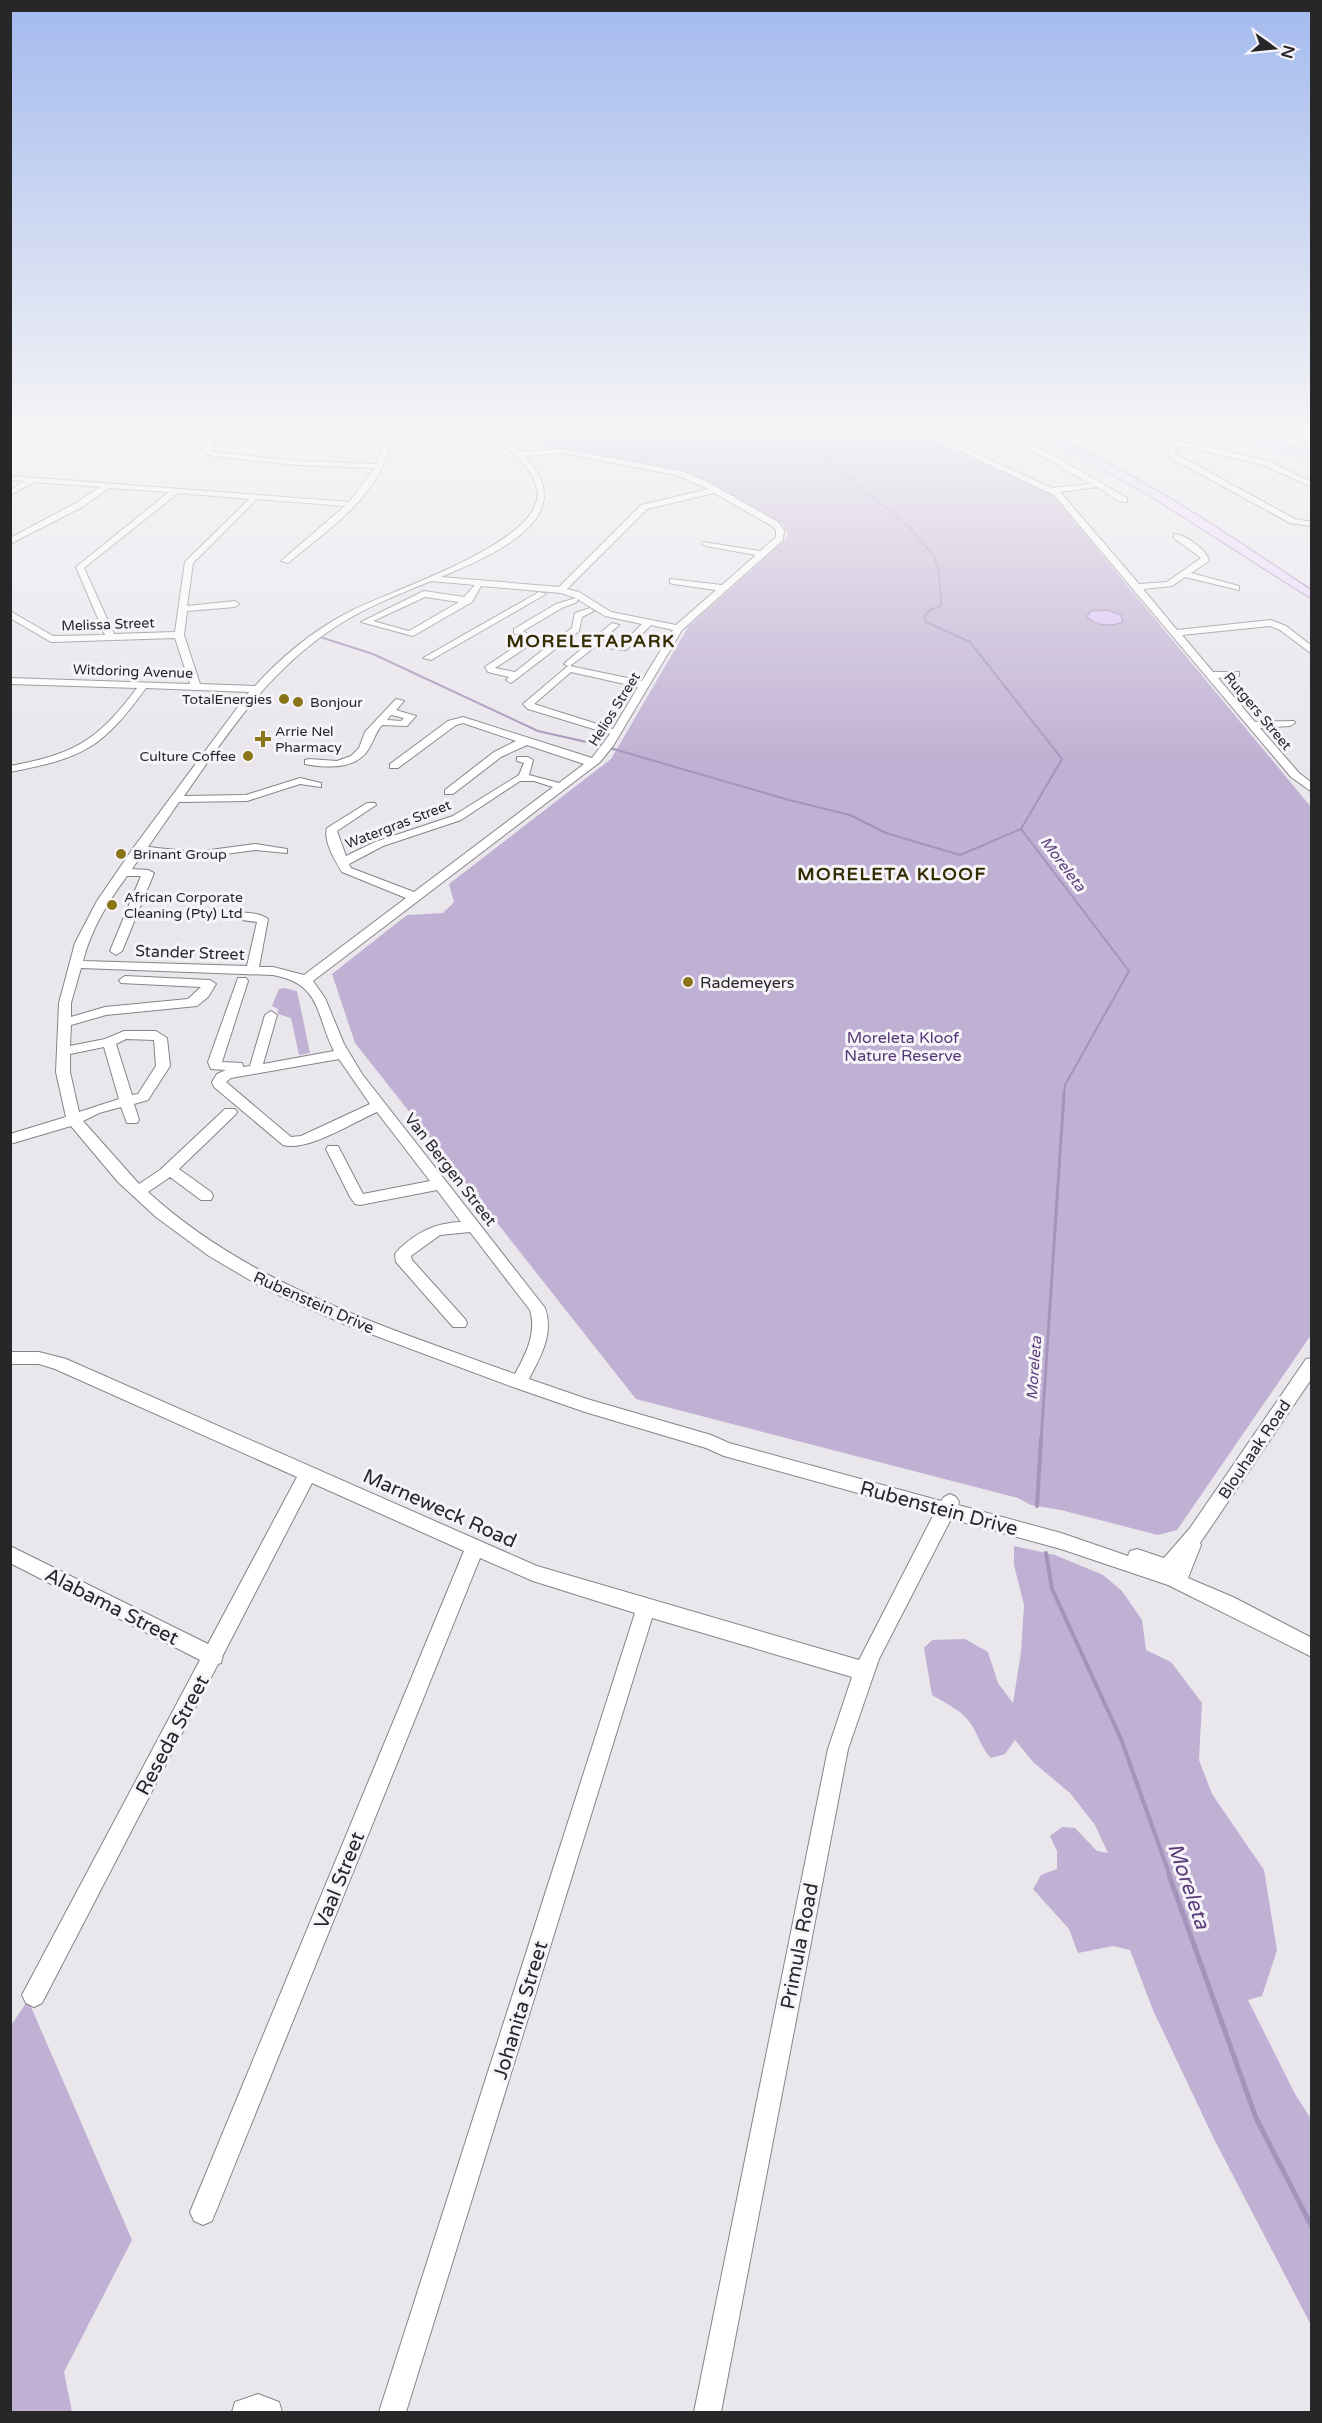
<svg xmlns="http://www.w3.org/2000/svg" width="1322" height="2423" font-family="'Varela Round',sans-serif">
<style>
.green{fill:#c0b0d3}
.water{fill:#dbc3f7;stroke:#a594b9;stroke-width:1.5}
.lines{fill:none;stroke-linecap:round;stroke-linejoin:round}
.stream-far4{stroke:#a594b9;stroke-width:1.5}
.stream-far3{stroke:#a594b9;stroke-width:2}
.stream-far2{stroke:#a594b9;stroke-width:3}
.stream-far1{stroke:#a594b9;stroke-width:4}
.stream{stroke:#a594b9;stroke-width:5}
.minor-casing{stroke:#868489;stroke-width:2}
.major-casing{stroke:#9e8bb2;stroke-width:2}
.minor{fill:#fff;fill-rule:evenodd}
.major{fill:#ebdafe;fill-rule:evenodd}
.poi-dot{fill:#897518;stroke:#f6f4f9;stroke-width:2}
.labels{text-anchor:middle;stroke-width:6;stroke-linejoin:round;paint-order:stroke}
.far-street-label{font-size:14px;fill:#272628;stroke:#f6f4f9}
.far-poi-label{font-size:14px;fill:#272628;stroke:#f6f4f9;text-anchor:start}
.far-water-label{font-size:15px;font-style:italic;fill:#5c3d7b;stroke:#f6f4f9}
.street-label{font-size:16px;fill:#272628;stroke:#f6f4f9}
.poi-label{font-size:16px;fill:#272628;stroke:#f6f4f9;text-anchor:start}
.park-label{font-size:16px;fill:#573876;stroke:#f6f4f9}
.far-district-label{font-size:18px;font-weight:bold;letter-spacing:1.5px;fill:#362c01;stroke:#f6f4f9}
.near-street-label{font-size:20px;fill:#272628;stroke:#f6f4f9}
.near-water-label{font-size:21px;font-style:italic;fill:#5c3d7b;stroke:#f6f4f9}
</style>
<rect width="100%" height="100%" fill="#e9e6ec"/>
<g class="green">
<polygon points="491,424 893,424 1049,491 1311,807 1311,1335 1177,1530 1158,1535 1061,1510 1031,1505 1018,1498 636,1399 355,1043 332,974 407,915 443,913 454,902 449,884 611,759 688,627 787,538 788,534 783,524 692,473 509,438"/>
<polygon points="284,988 297,991 310,1053 299,1055 291,1018 278,1014 278,1009 272,1006 279,989"/>
<path d="M 1014,1546 L 1055,1555 L 1103,1575 L 1122,1591 L 1142,1620 L 1146,1650 L 1171,1662 L 1202,1703 L 1199,1760 L 1212,1794 L 1264,1870 L 1277,1950 L 1262,1996 L 1248,2000 L 1295,2094 L 1311,2119 L 1311,2325 L 1214,2139 L 1153,2010 L 1130,1950 L 1113,1946 L 1078,1953 L 1069,1929 L 1033,1889 L 1041,1875 L 1057,1869 L 1057,1851 L 1050,1836 L 1062,1827 L 1075,1828 L 1097,1851 L 1108,1853 L 1095,1825 L 1070,1793 L 1034,1763 L 1015,1740 L 1005,1754 L 991,1758 C 981,1748 979,1736 971,1724 C 962,1710 946,1704 932,1695 L 924,1648 L 932,1640 L 965,1639 L 988,1652 L 998,1683 L 1013,1703 L 1021,1652 L 1024,1605 L 1014,1565 Z"/>
<polygon points="28,2000 132,2240 64,2372 72,2412 11,2412 10,2027"/>
</g>
<path class="water" d="M 1107,610 L 1121,615 L 1123,622 C 1111,627 1098,626 1088,618 L 1087,616 L 1091,611 Z"/>
<g class="lines">
<g class="stream-far4">
<polyline points="707,424 782,441 823,456 909,527 934,556 939,572 941,599"/>
<polyline points="1033,424 1108,464"/>
<polyline points="1194,514 1312,590"/>
</g>
<g class="stream-far3">
<polyline points="941,598 941,606 930,610 924,617 926,622 970,642 1062,759 1021,829 1129,971 1065,1085 1064,1094"/>
<polyline points="320,637 373,654 538,731 604,746"/>
<polyline points="610,748 789,800 850,815 886,833 960,855 1021,829"/>
</g>
<polyline class="stream-far2" points="1041,1441 1064,1093"/>
<g class="stream-far1">
<polyline points="1037,1506 1041,1439"/>
<polyline points="1046,1553 1052,1589 1121,1739 1170,1876"/>
</g>
<polyline class="stream" points="1169,1875 1256,2118 1312,2227"/>
<g class="minor-casing">
<g id="minor">
<path d="M 390,424 L 396,424 C 392,438 389,454 382,468 C 362,508 321,535 288,563 L 281,561 L 345,506 L 257,499 L 193,563 L 187,606 L 235,601 L 239,604 L 235,607 L 187,611 L 184,635 L 200,684 L 255,686 C 281,657 313,631 347,613 C 384,592 549,542 537,489 C 529,455 496,445 472,424 L 480,424 L 520,452 L 562,449 L 681,471 L 706,481 L 778,522 L 784,530 L 783,540 L 682,630 L 613,746 L 600,762 L 313,981 L 325,998 L 344,1044 L 362,1074 L 545,1308 C 554,1334 541,1356 529,1379 L 587,1399 L 711,1435 L 729,1443 L 941,1501 L 944,1497 L 950,1494 L 956,1497 L 959,1502 L 958,1505 L 1061,1533 L 1128,1556 L 1130,1551 L 1137,1549 L 1164,1558 L 1190,1528 L 1306,1359 L 1312,1358 L 1312,1378 L 1200,1543 L 1201,1545 L 1188,1578 L 1233,1597 L 1312,1638 L 1312,1657 L 1168,1585 L 1061,1549 L 951,1519 L 879,1659 L 848,1749 L 721,2412 L 694,2412 L 828,1749 L 852,1677 L 652,1618 L 406,2412 L 379,2412 L 635,1613 L 533,1581 L 480,1558 L 212,2221 L 203,2225 L 194,2221 L 190,2212 L 464,1551 L 312,1483 L 223,1655 L 221,1663 L 218,1664 L 42,2003 L 34,2007 L 26,2003 L 22,1995 L 200,1660 L 10,1563 L 10,1546 L 208,1644 L 297,1477 L 55,1369 L 39,1364 L 10,1364 L 10,1352 L 39,1352 L 66,1359 L 537,1566 L 859,1660 L 934,1514 L 724,1456 L 706,1448 L 585,1412 L 513,1387 L 344,1324 L 265,1289 L 209,1256 L 156,1217 L 118,1182 L 71,1126 L 10,1144 L 10,1134 L 66,1117 L 56,1072 L 59,1003 L 75,943 L 97,901 L 134,847 L 249,692 L 146,688 C 102,748 84,758 10,772 L 10,766 C 75,754 97,741 137,688 L 10,684 L 10,678 L 190,684 L 175,638 L 51,642 L 10,618 L 10,611 L 53,636 L 105,635 L 76,567 L 169,492 L 109,488 L 82,507 L 10,544 L 10,538 L 76,503 L 100,487 L 34,482 L 10,495 L 10,490 L 25,481 L 10,480 L 10,476 L 349,502 L 375,468 L 297,465 L 212,456 L 202,451 L 210,436 L 10,437 L 10,433 L 215,432 L 386,435 ZM 217,436 L 385,439 L 377,464 L 297,461 L 214,452 L 210,450 ZM 562,453 L 676,475 L 709,489 L 641,505 L 559,587 L 441,577 C 488,557 586,518 524,456 ZM 178,493 L 249,499 L 185,562 L 175,632 L 114,634 L 84,568 ZM 714,493 L 772,526 L 776,530 L 776,537 L 760,551 L 703,542 L 702,544 L 706,546 L 756,555 L 722,585 L 670,579 L 670,583 L 673,584 L 716,590 L 676,625 L 611,612 L 579,592 L 567,589 L 647,509 ZM 431,581 L 475,585 L 464,597 L 424,591 L 361,622 L 413,636 L 472,602 L 481,586 L 561,593 L 576,598 L 556,604 L 514,629 L 514,633 L 525,640 L 485,667 L 488,672 L 509,677 L 506,680 L 511,683 L 579,631 L 582,617 L 594,611 L 590,608 L 575,613 L 572,628 L 554,642 L 534,638 L 523,631 L 562,608 L 577,602 L 577,599 L 605,616 L 642,624 L 621,645 L 600,642 L 619,625 L 612,623 L 566,662 L 564,664 L 568,666 L 523,704 L 528,709 L 610,734 L 592,758 L 463,717 L 448,721 L 390,764 L 390,768 L 398,768 L 456,725 L 463,723 L 516,741 L 494,752 L 445,790 L 445,794 L 453,794 L 501,757 L 527,745 L 584,764 L 559,783 L 529,775 L 533,760 L 528,757 L 517,757 L 517,761 L 524,763 L 519,775 L 453,816 L 375,842 L 346,856 L 337,831 L 376,805 L 375,803 L 367,803 L 327,828 C 323,841 336,862 342,872 L 406,898 L 304,975 L 273,967 L 259,967 L 268,919 C 260,913 240,910 232,916 L 234,919 L 257,922 L 247,966 L 83,961 C 91,929 108,902 127,876 L 141,876 L 110,951 L 116,955 L 122,951 L 154,873 L 148,870 L 132,869 L 143,853 L 195,858 L 255,850 L 287,853 L 287,849 L 255,844 L 195,852 L 148,847 L 179,802 L 247,801 L 300,784 L 321,787 L 321,783 L 300,778 L 246,795 L 184,796 C 230,730 270,668 340,624 C 368,606 400,594 431,581 ZM 425,597 L 459,602 L 409,631 L 373,621 ZM 651,625 L 673,630 L 642,681 L 570,666 L 595,647 L 626,650 ZM 533,643 L 548,646 L 515,672 L 495,668 ZM 571,672 L 638,687 L 613,729 L 534,704 ZM 520,781 L 534,781 L 553,787 L 414,892 L 351,868 L 349,864 L 383,846 L 461,820 ZM 81,968 L 273,975 C 322,984 315,1014 334,1051 L 263,1064 L 277,1015 L 271,1011 L 265,1015 L 250,1066 L 243,1067 L 242,1063 L 222,1062 L 248,981 L 246,978 L 238,978 L 208,1062 L 211,1069 L 226,1070 L 217,1074 L 212,1082 L 214,1087 L 283,1145 C 307,1152 354,1122 377,1112 L 430,1181 L 363,1194 L 338,1146 L 328,1146 L 326,1149 L 350,1197 L 355,1204 L 360,1205 L 437,1190 L 461,1222 C 435,1223 417,1232 398,1250 L 395,1254 L 396,1262 L 453,1327 L 465,1327 L 467,1323 L 465,1319 L 412,1260 L 411,1256 L 440,1235 L 470,1232 L 530,1310 C 537,1333 526,1354 515,1374 C 386,1327 251,1286 148,1192 L 170,1177 L 201,1200 L 211,1200 L 213,1196 L 211,1192 L 179,1169 L 235,1115 L 237,1112 L 235,1109 L 225,1109 L 160,1170 L 139,1184 L 83,1121 L 99,1113 L 121,1107 L 127,1123 L 137,1123 L 139,1120 L 134,1104 L 148,1100 L 170,1066 L 167,1038 L 156,1031 L 124,1031 L 105,1039 L 70,1046 L 71,1025 L 106,1015 L 197,1006 L 208,997 L 216,984 L 210,980 L 125,976 L 119,980 L 121,983 L 201,987 L 188,999 L 105,1007 L 71,1017 L 71,1003 ZM 126,1039 L 154,1040 L 156,1066 L 138,1094 L 132,1095 L 116,1044 ZM 104,1047 L 119,1099 L 79,1112 L 70,1072 L 70,1054 ZM 339,1059 L 370,1104 L 301,1136 L 291,1137 L 226,1082 L 231,1078 Z"/>
<path d="M 902,424 L 911,424 L 1052,488 L 1090,484 L 1054,463 L 978,424 L 987,424 L 1060,459 L 1127,498 L 1127,502 L 1121,502 L 1097,487 L 1060,492 L 1139,584 L 1167,582 L 1201,558 L 1174,538 L 1174,534 C 1185,534 1208,551 1209,561 L 1191,573 L 1239,586 L 1239,590 L 1185,577 L 1172,586 L 1143,589 L 1177,630 L 1271,620 L 1286,626 L 1312,646 L 1312,654 L 1280,630 L 1270,626 L 1182,635 L 1213,672 L 1239,672 L 1239,676 L 1218,678 L 1255,722 L 1294,721 L 1295,723 L 1290,726 L 1260,728 L 1299,773 L 1312,783 L 1312,792 L 1291,777 L 1054,495 Z"/>
<polygon points="1099,424 1266,460 1312,482 1312,487 1261,464 1180,446 1174,453 1295,519 1312,522 1312,526 1290,523 1166,455 1173,445 1096,427 1096,425"/>
<path d="M 1203,424 C 1216,424 1241,432 1251,430 C 1265,428 1270,419 1287,428 L 1284,430 L 1267,428 L 1251,435 Z"/>
<polygon points="539,592 546,594 431,660 423,658"/>
<path d="M 396,699 L 404,701 L 396,710 L 416,716 L 407,726 L 382,725 C 375,733 374,741 368,750 C 355,770 326,768 305,764 L 305,760 L 309,759 L 337,761 L 351,756 L 359,748 L 365,732 ZM 391,715 L 404,718 L 401,721 L 387,720 Z"/>
<polygon points="258,2394 279,2402 282,2412 232,2412 235,2402"/>
</g>
</g>
<g class="major-casing">
<g id="major">
<path d="M 1014,424 C 1033,424 1051,436 1069,444 C 1154,484 1234,538 1312,591 L 1312,599 L 1149,495 L 1084,459 Z"/>
<path d="M 1178,424 C 1222,424 1269,441 1312,453 L 1312,459 Z"/>
</g>
</g>
<use href="#minor" class="minor"/>
<use href="#major" class="major"/>
</g>
<linearGradient id="sky" x2="0" y2="1"><stop stop-color="#a3baee"/><stop offset="0.56" stop-color="#f5f4f6"/><stop offset="1" stop-color="#f5f4f6" stop-opacity="0"/></linearGradient>
<rect width="1322" height="763" fill="url(#sky)"/>
<g class="poi-dot">
<circle cx="284" cy="699" r="6"/>
<circle cx="298" cy="702" r="6"/>
<path d="M260 730h6v6h6v6h-6v6h-6v-6h-6v-6h6z"/>
<circle cx="248" cy="756" r="6"/>
<circle cx="121" cy="854" r="6"/>
<circle cx="112" cy="905" r="6"/>
<circle cx="688" cy="982" r="6"/>
</g>
<g class="labels">
<g class="far-street-label">
<text transform="translate(108 624) rotate(-2)" y="5">Melissa Street</text>
<text transform="translate(133 671) rotate(2)" y="5">Witdoring Avenue</text>
<text transform="translate(614 709) rotate(-58)" y="5">Helios Street</text>
<text transform="translate(1258 711) rotate(50)" y="5">Rutgers Street</text>
<text transform="translate(398 824) rotate(-21)" y="5">Watergras Street</text>
</g>
<g class="far-poi-label">
<text x="272" y="704" text-anchor="end">TotalEnergies</text>
<text x="310" y="707">Bonjour</text>
<text x="275" y="736">Arrie Nel<tspan x="275" dy="16">Pharmacy</tspan></text>
<text x="236" y="761" text-anchor="end">Culture Coffee</text>
<text x="133" y="859">Brinant Group</text>
<text x="124" y="902">African Corporate<tspan x="124" dy="16">Cleaning (Pty) Ltd</tspan></text>
</g>
<g class="far-water-label">
<text transform="translate(1063 864) rotate(53)" y="5">Moreleta</text>
<text transform="translate(1034 1368) rotate(-86)" y="5">Moreleta</text>
</g>
<g class="street-label">
<text transform="translate(190 952) rotate(2)" y="6">Stander Street</text>
<text transform="translate(451 1169) rotate(52)" y="6">Van Bergen Street</text>
<text transform="translate(314 1302) rotate(24)" y="6">Rubenstein Drive</text>
<text transform="translate(1254 1449) rotate(-56)" y="6">Blouhaak Road</text>
</g>
<g class="poi-label">
<text x="700" y="988">Rademeyers</text>
</g>
<g class="park-label">
<text x="903" y="1043">Moreleta Kloof<tspan x="903" dy="18">Nature Reserve</tspan></text>
</g>
<g class="far-district-label">
<text x="591" y="647">MORELETAPARK</text>
<text x="892" y="880">MORELETA KLOOF</text>
</g>
<g class="near-street-label">
<text transform="translate(440 1508) rotate(24)" y="7">Marneweck Road</text>
<text transform="translate(939 1508) rotate(15)" y="7">Rubenstein Drive</text>
<text transform="translate(112 1606) rotate(27)" y="7">Alabama Street</text>
<text transform="translate(172 1735) rotate(-62)" y="7">Reseda Street</text>
<text transform="translate(339 1880) rotate(-68)" y="7">Vaal Street</text>
<text transform="translate(799 1946) rotate(-79)" y="7">Primula Road</text>
<text transform="translate(520 2010) rotate(-73)" y="7">Johanita Street</text>
</g>
<g class="near-water-label">
<text transform="translate(1189 1886) rotate(71)" y="7">Moreleta</text>
</g>
</g>
<rect width="1322" height="2423" fill="none" stroke="#272628" stroke-width="24"/>
<g transform="translate(1274 48) rotate(105)" stroke="#f6f4f9" stroke-width="4.5" paint-order="stroke">
<path d="M0-4.5L10 22L0 15L-10 22Z" fill="#272628"/>
<text y="-9" font-size="16" font-weight="bold" text-anchor="middle" fill="#272628">N</text>
</g>
</svg>
